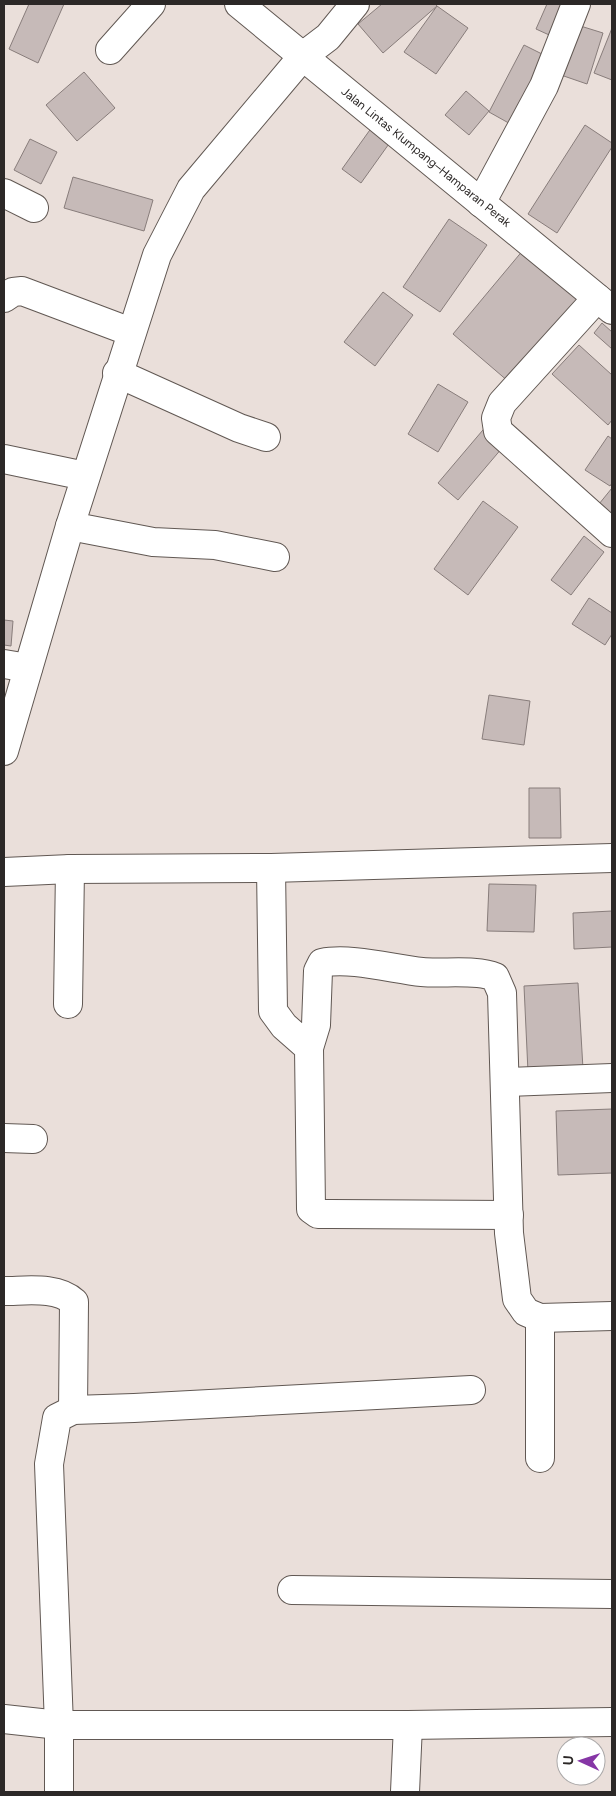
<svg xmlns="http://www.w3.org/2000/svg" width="616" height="1796" font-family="Figtree,sans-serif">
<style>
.building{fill:#c6bab8;stroke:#887d7b}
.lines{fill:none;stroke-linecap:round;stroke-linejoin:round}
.minor-casing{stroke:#615853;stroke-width:30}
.major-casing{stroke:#615853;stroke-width:30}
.minor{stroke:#fff;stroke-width:28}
.major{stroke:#fff;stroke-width:28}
.labels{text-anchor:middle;stroke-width:5;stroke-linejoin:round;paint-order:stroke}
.street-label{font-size:12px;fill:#2c2827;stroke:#fff}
</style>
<rect width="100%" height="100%" fill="#eadfda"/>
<g class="building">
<polygon points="29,4 64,4 38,63 9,49"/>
<polygon points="382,4 435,4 437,6 383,53 358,24"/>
<polygon points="547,4 573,4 558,39 536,29"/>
<polygon points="437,6 468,28 436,74 404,52"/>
<polygon points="574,24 603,33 587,84 558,74"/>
<polygon points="612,28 612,80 594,73"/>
<polygon points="524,45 550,58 514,126 489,112"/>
<polygon points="84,72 115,108 77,141 46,105"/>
<polygon points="466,91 489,111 469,135 445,115"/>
<polygon points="585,125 612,143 612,147 557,233 528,214"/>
<polygon points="372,127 391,141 361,183 342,169"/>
<polygon points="30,139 57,152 41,184 14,170"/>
<polygon points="73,177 153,200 144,231 64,208"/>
<polygon points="449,219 487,245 440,312 403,287"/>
<polygon points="524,249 580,296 509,382 453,334"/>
<polygon points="383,292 413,315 375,366 344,342"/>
<polygon points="602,323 612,332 612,349 594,333"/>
<polygon points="579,345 612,375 612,420 608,425 552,374"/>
<polygon points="438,384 468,402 438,452 408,434"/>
<polygon points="488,424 508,441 458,500 438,483"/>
<polygon points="608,436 612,439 612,483 610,486 585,470"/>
<polygon points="612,488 612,515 599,504"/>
<polygon points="483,501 518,527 468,595 434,569"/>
<polygon points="584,536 604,552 571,595 551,580"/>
<polygon points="589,598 612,613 612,634 605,645 572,624"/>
<polygon points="4,620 13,621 11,646 4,645"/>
<polygon points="489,695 530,701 524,745 482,739"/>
<polygon points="529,788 560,788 561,838 529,838"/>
<polygon points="489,884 536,885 534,932 487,931"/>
<polygon points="612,911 612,947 574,949 573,913"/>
<polygon points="578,983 583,1069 528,1072 524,986"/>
<polygon points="612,1109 612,1173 558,1175 556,1111"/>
</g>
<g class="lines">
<g class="minor-casing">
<g id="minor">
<polyline points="110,50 151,4"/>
<polyline points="4,193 34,208"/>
<polyline points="481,203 544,86 576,4"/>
<polyline points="4,298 13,292 22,291 131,332"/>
<polyline points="597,298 502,403 496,418 498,431 612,533"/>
<polyline points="117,373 239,428 266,437"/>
<polyline points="4,459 85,476"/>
<polyline points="70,526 153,542 215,545 275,557"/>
<polyline points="4,664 28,668"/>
<polyline points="4,751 70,526 157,255 191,189 303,56 328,37 355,4"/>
<polyline points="271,868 273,1011 284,1026 309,1048 311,1209 318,1214 332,1214 509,1215"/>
<polyline points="4,872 70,869 271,868 612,858"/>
<polyline points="68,1004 70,869"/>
<path d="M 309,1048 L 316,1025 L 318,971 L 322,963 C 350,957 393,969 422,972 C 443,974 477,969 495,977 L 502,993 L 509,1233 L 517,1299 L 526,1312 L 540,1318 L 612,1316"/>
<polyline points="505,1082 612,1078"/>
<polyline points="4,1138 33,1139"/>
<path d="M 4,1291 C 26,1291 57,1286 74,1302 L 73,1410"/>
<polyline points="540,1318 540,1458"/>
<polyline points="292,1590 612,1594"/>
<polyline points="4,1719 59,1725 408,1725 612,1722"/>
<polyline points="59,1792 59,1725 49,1464 57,1418 73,1410 134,1408 471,1390"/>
<polyline points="405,1792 408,1725"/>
</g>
</g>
<g class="major-casing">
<polyline id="major" points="239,4 612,310"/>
</g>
<use href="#minor" class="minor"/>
<use href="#major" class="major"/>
</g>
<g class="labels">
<g class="street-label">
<text transform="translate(426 157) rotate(39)" y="4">Jalan Lintas Klumpang–Hamparan Perak</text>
</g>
</g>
<rect width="616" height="1796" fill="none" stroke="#2c2827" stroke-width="10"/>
<g transform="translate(581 1761) rotate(273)"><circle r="24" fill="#ffffff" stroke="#aba9a9"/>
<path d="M0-4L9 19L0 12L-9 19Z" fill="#8636a6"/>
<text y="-8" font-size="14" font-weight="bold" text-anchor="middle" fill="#2c2827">U</text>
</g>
</svg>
